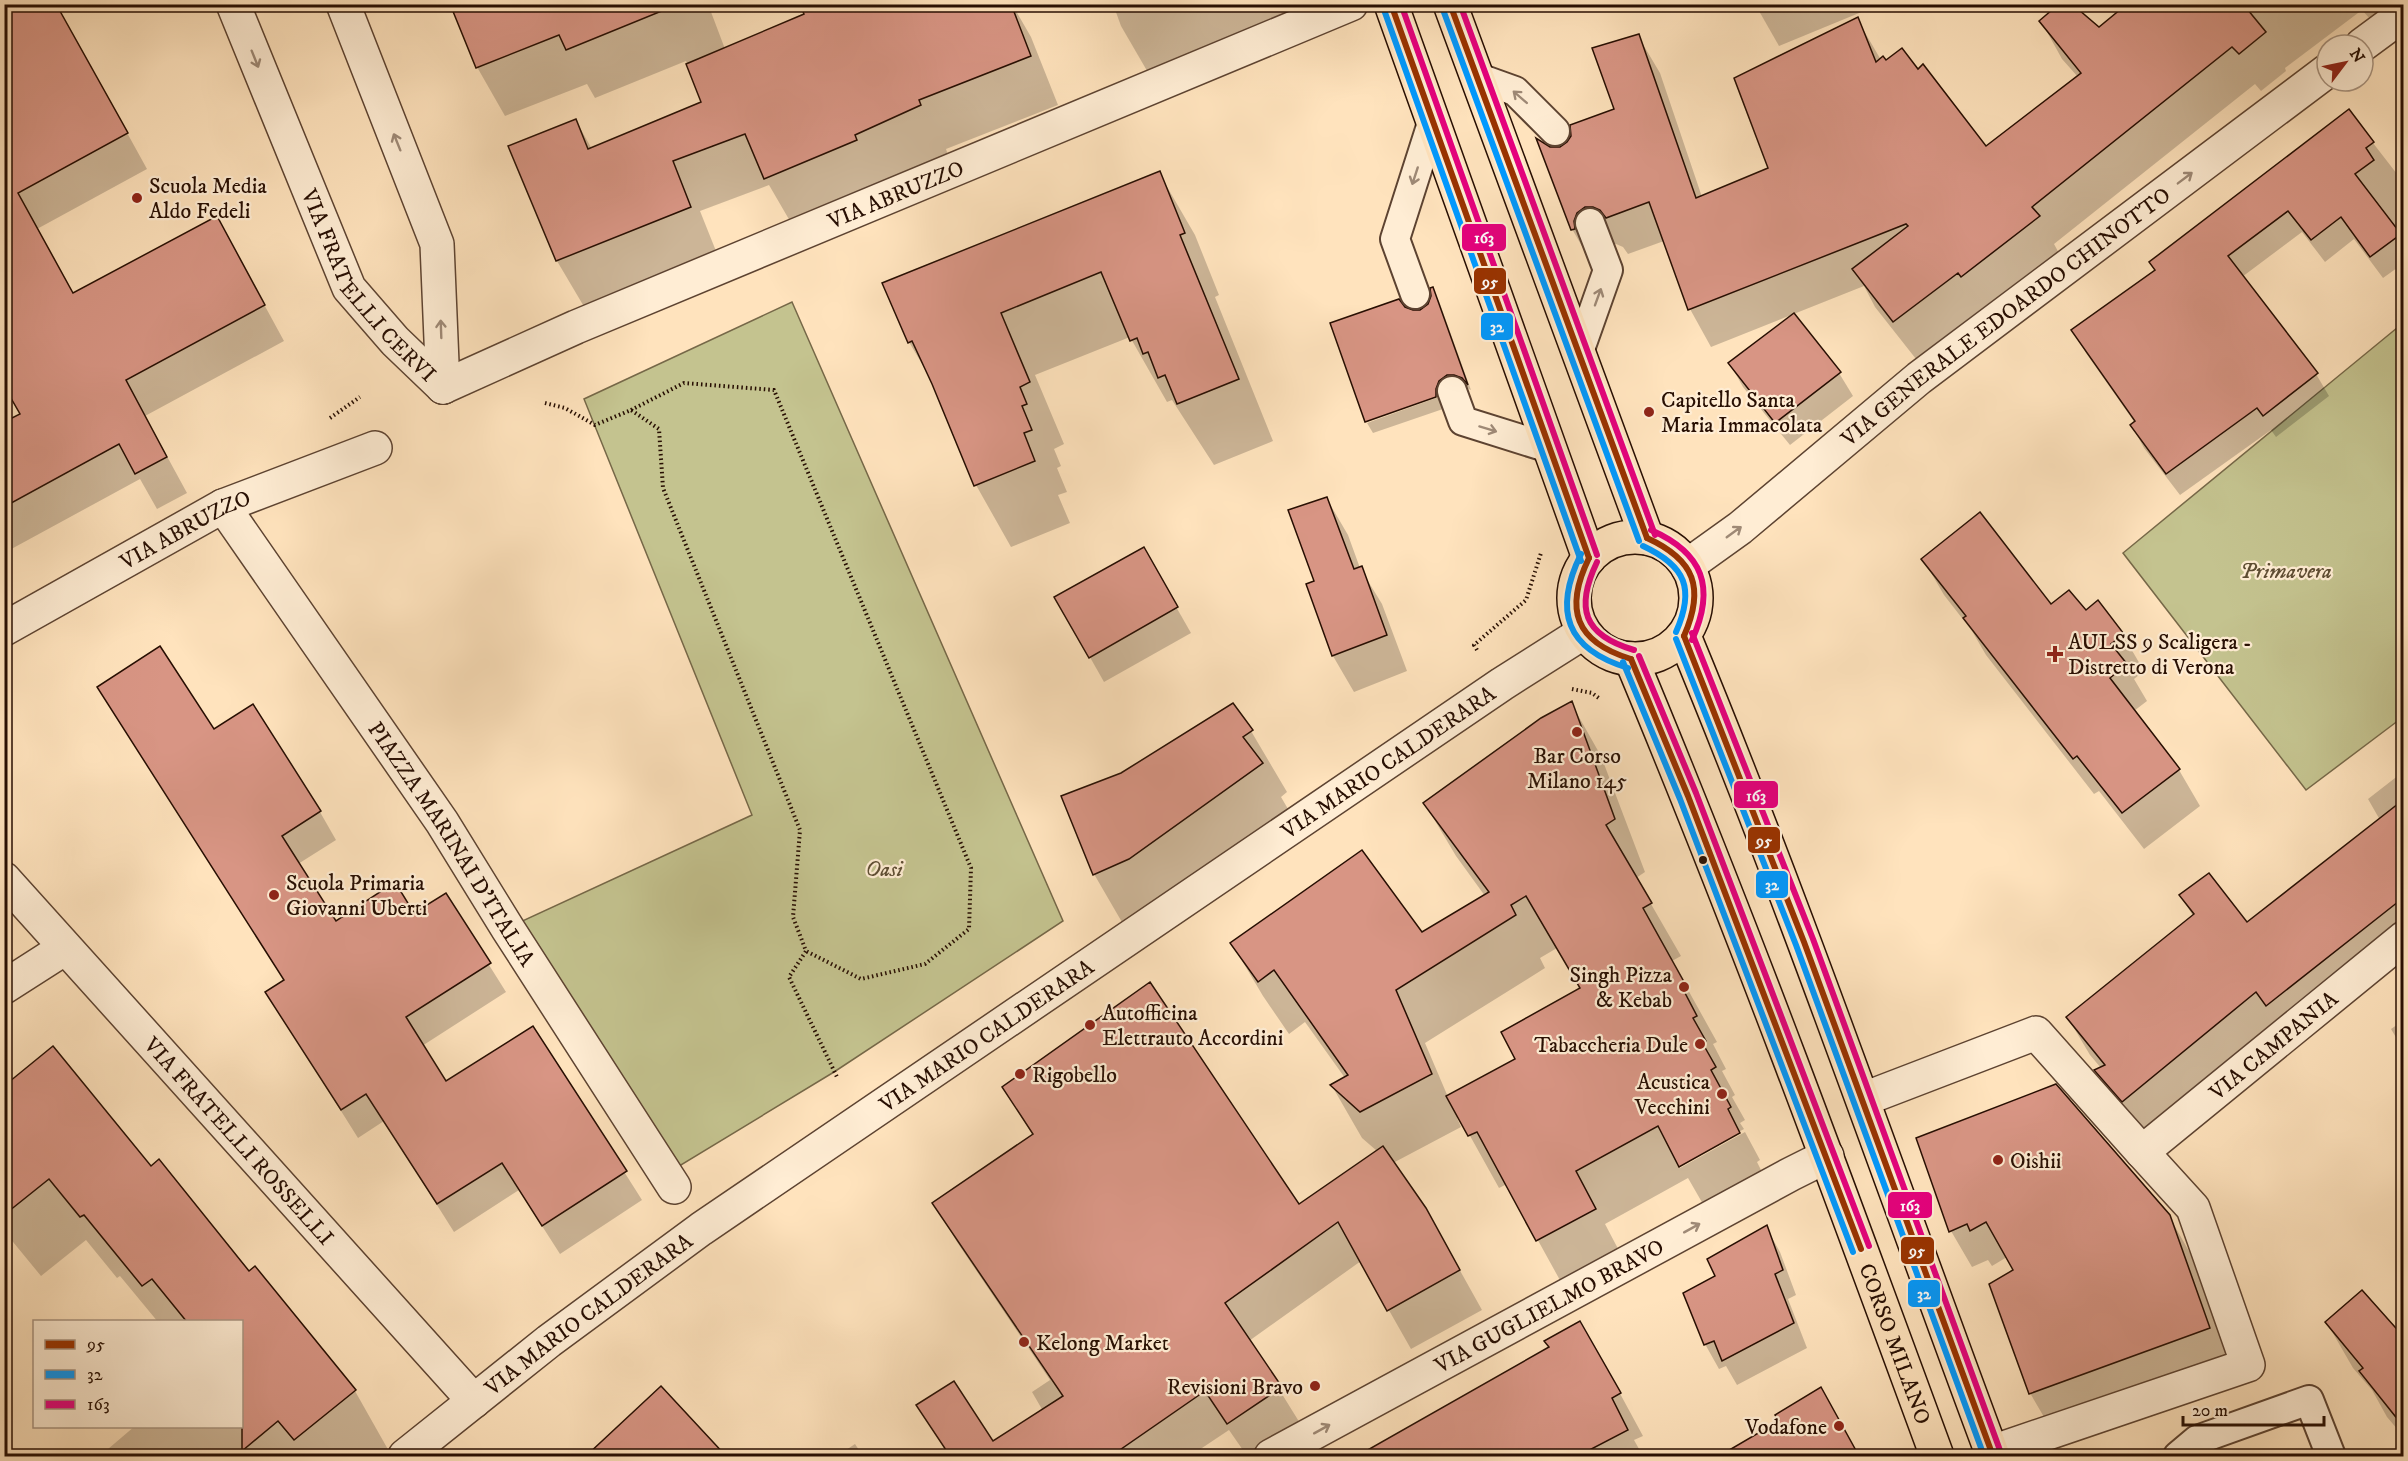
<svg xmlns="http://www.w3.org/2000/svg" width="2408" height="1461" font-family="'IM FELL DW Pica',serif">
<style>
.green{fill:#c4c38f;stroke:#766848;stroke-width:1.5}
.shadow{fill:#0003;fill-rule:evenodd}
.building{fill:#d89584;stroke:#270e02;stroke-width:1.5}
.lines{fill:none;stroke-linecap:round;stroke-linejoin:round}
.service-casing{stroke:#5d4331;stroke-width:32}
.pedestrian-casing{stroke:#5d4331;stroke-width:36}
.minor-casing{stroke:#5d4331;stroke-width:36}
.tertiary-casing{stroke:#5d4331;stroke-width:36}
.primary-casing{stroke:#270e02;stroke-width:36}
.path{stroke:#270e02;stroke-width:4;stroke-dasharray:1.5 3;stroke-linecap:butt}
.service{stroke:#ffedd4;stroke-width:28}
.pedestrian{stroke:#ffedd4;stroke-width:33}
.minor{stroke:#ffedd4;stroke-width:33}
.tertiary{stroke:#ffedd4;stroke-width:33}
.primary{stroke:#ffe3bd;stroke-width:33}
.bus-1-casing{stroke:#ffedd4;stroke-width:10}
.bus-2-casing{stroke:#ffedd4;stroke-width:10}
.bus-3-casing{stroke:#ffedd4;stroke-width:10}
.bus-1{stroke:#930;stroke-width:6}
.bus-2{stroke:#09f;stroke-width:6}
.bus-3{stroke:#e5007d;stroke-width:6}
.oneway{stroke:#9e8976}
.poi-dot{fill:#8f2418;stroke:#ffedd4;stroke-width:2}
.bus-dot{fill:#270e02;stroke:#ffedd4;stroke-width:2}
.labels{text-anchor:middle;stroke-width:4.5;stroke-linejoin:round;paint-order:stroke}
.poi-label{font-size:22px;fill:#270e02;stroke:#ffedd4;text-anchor:start}
.street-label{font-size:22px;fill:#270e02;stroke:#ffedd4}
.park-label{font-size:22px;font-style:italic;fill:#5e4d33;stroke:#ffedd4}
.line-badge{stroke:#ffedd4;stroke-width:2}
.badge-label{font-size:16px;text-anchor:middle;font-weight:bold;fill:#fff}
</style>
<rect width="100%" height="100%" fill="#ffe3bd"/>
<filter id="stains"><feTurbulence type="fractalNoise" baseFrequency=".00333" numOctaves="4"/><feColorMatrix values="0 0 0 0 .2 0 0 0 0 .09 0 0 0 0 .02 0 0 0 .5 -.17"/></filter>
<radialGradient id="worn" r=".72"><stop offset=".6" stop-color="#630" stop-opacity="0"/><stop offset="1" stop-color="#630" stop-opacity=".3"/></radialGradient>
<g class="green">
<polygon points="792,302 1063,921 834,1072 676,1168 518,923 752,815 584,399"/>
<polygon points="2403,323 2403,717 2306,790 2123,553"/>
</g>
<g class="shadow">
<polygon points="4,4 56,4 147,169 37,229 73,295 217,218 284,341 145,416 187,493 157,509 140,479 4,553 4,424 22,414"/>
<polygon points="452,4 708,4 725,49 960,4 1012,4 1031,37 1058,105 946,149 948,155 794,228 769,185 700,211 718,256 586,310 557,261 510,147 576,121 592,149 703,103 686,61 595,98 587,84 505,116 477,67"/>
<polygon points="1113,4 1333,4 1157,88 1121,26"/>
<polygon points="1755,4 1881,4 1779,46"/>
<polygon points="2130,4 2388,4 2370,19 2362,10 2285,68 2286,71 2261,91 2255,84 2054,244 2060,255 1983,313 1980,310 1916,359 1875,307 1864,286 1711,347 1690,309 1664,241 1628,254 1623,247 1616,244 1606,245 1594,267 1572,229 1550,148 1560,148 1616,110 1638,36 1660,73 1702,197 1770,169 1857,19 1881,60 1918,71 1986,148 2078,77 2062,59 2041,21 2099,29"/>
<polygon points="2349,112 2404,183 2404,263 2383,278 2354,239 2325,262 2302,232 2242,277 2316,374 2329,396 2276,437 2271,430 2180,495 2144,448 2132,426 2135,423 2086,353 2073,331 2156,272"/>
<polygon points="1159,173 1195,235 1219,295 1215,297 1273,441 1214,465 1172,400 1167,402 1130,337 1035,375 1064,444 1054,449 1061,466 1057,468 1067,492 1058,495 1070,523 1011,547 976,485 934,384 909,342"/>
<polygon points="1432,289 1439,301 1471,390 1462,386 1442,402 1443,409 1373,433 1367,423 1444,395 1443,393 1366,420 1404,308 1412,312 1421,311 1429,305 1433,297"/>
<polygon points="1730,364 1839,373 1853,396 1790,445 1743,387"/>
<polygon points="1327,499 1348,535 1360,568 1382,604 1407,671 1354,692 1333,656 1308,585 1316,582"/>
<polygon points="1143,549 1191,633 1104,682 1056,597"/>
<polygon points="1923,559 2051,606 2085,612 2123,635 2144,671 2134,679 2147,701 2134,711 2179,770 2200,806 2144,849 2099,791 2094,794 1986,655 1972,631 1944,595"/>
<path d="M 1571,703 L 1601,756 L 1645,872 L 1636,878 L 1681,956 L 1672,961 L 1717,1042 L 1713,1044 L 1726,1069 L 1722,1071 L 1735,1095 L 1732,1097 L 1745,1120 L 1740,1123 L 1744,1129 L 1680,1165 L 1680,1168 L 1745,1132 L 1760,1160 L 1757,1162 L 1769,1186 L 1711,1218 L 1688,1178 L 1605,1224 L 1625,1262 L 1567,1293 L 1507,1184 L 1499,1188 L 1459,1116 L 1457,1118 L 1461,1127 L 1393,1163 L 1448,1249 L 1482,1310 L 1411,1349 L 1361,1261 L 1249,1341 L 1303,1428 L 1260,1456 L 1247,1456 L 1229,1430 L 1190,1456 L 949,1456 L 918,1406 L 993,1443 L 1043,1411 L 1032,1392 L 1050,1380 L 957,1242 L 934,1203 L 1033,1136 L 1004,1088 L 1298,1206 L 1377,1151 L 1362,1138 L 1332,1086 L 1345,1078 L 1305,1022 L 1289,1034 L 1263,996 L 1232,944 L 1421,934 L 1485,896 L 1456,856 L 1425,804 ZM 1557,948 L 1582,989 L 1517,1059 L 1448,1097 L 1425,1043 L 1545,968 L 1540,958 Z"/>
<polygon points="1251,731 1287,792 1281,797 1298,826 1130,936 1094,874 1063,796"/>
<polygon points="213,732 320,812 336,840 298,864 335,923 414,915 445,895 506,992 422,1046 446,1083 533,1028 642,1200 560,1254 519,1190 454,1232 384,1121 358,1138 267,993 285,981"/>
<polygon points="2404,771 2404,925 2145,1139 2117,1108 2096,1070 2101,1068 2090,1055 2068,1018 2193,916 2181,896 2247,924 2380,820 2368,799"/>
<polygon points="2404,1020 2404,1051 2391,1029"/>
<polygon points="4,1113 150,1169 355,1391 390,1453 385,1456 112,1456 108,1449 135,1426 242,1426 242,1322 158,1322 120,1276 117,1278 86,1240 41,1276 4,1231"/>
<polygon points="1917,1138 2169,1216 2190,1253 2230,1364 2051,1429 2030,1393 2015,1270 2007,1257 1992,1266 1988,1260 1972,1267 1951,1231"/>
<polygon points="1766,1227 1780,1252 1796,1295 1788,1299 1807,1348 1737,1385 1726,1366 1719,1369 1705,1344 1717,1277"/>
<polygon points="2327,1323 2401,1338 2404,1336 2404,1437 2387,1417 2372,1390 2353,1368"/>
<polygon points="1604,1364 1643,1436 1634,1440 1643,1456 1378,1456 1374,1449"/>
<polygon points="661,1389 724,1456 595,1456 593,1452"/>
<polygon points="1825,1398 1858,1456 1725,1456"/>
<polygon points="855,1444 863,1456 837,1456"/>
</g>
<g class="building">
<polygon points="4,4 56,4 128,133 18,193 73,293 217,216 265,305 126,380 167,457 135,474 119,444 4,507 4,422 20,414 4,386"/>
<polygon points="450,4 674,4 674,6 566,50 559,35 476,68"/>
<polygon points="800,4 1011,4 1031,56 919,100 921,105 855,135 857,140 764,179 745,134 673,161 691,207 556,261 508,146 576,119 588,149 701,102 686,64 804,14"/>
<polygon points="2059,4 2072,4 2099,27 2127,4 2243,4 2266,32 2239,54 2232,47 2032,207 2040,216 1961,277 1958,273 1893,322 1852,269 1908,226 1906,224 1688,310 1649,202 1606,218 1600,210 1593,207 1585,207 1577,213 1574,221 1575,229 1571,230 1536,138 1550,147 1560,147 1567,142 1571,136 1570,125 1614,109 1592,48 1639,34 1696,198 1768,168 1734,78 1858,17 1876,62 1883,56 1886,60 1902,48 1918,69 1923,64 1986,146 2081,73 2039,21"/>
<polygon points="2349,109 2374,142 2366,148 2374,160 2355,174 2401,234 2370,257 2341,217 2311,240 2288,211 2228,256 2318,373 2263,416 2257,408 2166,474 2130,425 2135,421 2071,330 2155,270 2149,262"/>
<polygon points="1160,171 1185,233 1180,235 1239,379 1177,404 1165,375 1158,378 1148,352 1143,354 1137,338 1130,341 1101,272 1001,313 1030,382 1020,387 1027,404 1022,406 1032,430 1024,433 1035,461 974,486 932,384 912,341 908,343 882,283"/>
<polygon points="1433,287 1468,385 1462,378 1454,375 1447,375 1439,381 1436,389 1436,397 1365,422 1330,323 1399,299 1405,307 1413,310 1420,310 1428,304 1431,296 1430,288"/>
<polygon points="1794,313 1841,372 1775,423 1728,363"/>
<polygon points="1327,497 1354,569 1362,566 1387,635 1332,656 1306,584 1314,581 1288,510"/>
<polygon points="1980,512 2051,604 2069,590 2086,610 2098,600 2124,634 2111,644 2127,664 2110,678 2180,769 2122,813 2077,756 2073,759 1963,618 1966,616 1921,559"/>
<polygon points="1144,547 1178,607 1089,658 1054,597"/>
<polygon points="160,646 214,729 253,704 321,811 282,836 336,921 395,882 414,913 446,893 491,963 406,1017 446,1081 533,1026 627,1171 542,1226 502,1163 437,1204 366,1094 341,1110 265,992 284,980 97,687"/>
<polygon points="1572,701 1615,819 1606,825 1652,903 1643,908 1688,989 1684,991 1697,1016 1693,1018 1706,1041 1703,1044 1716,1067 1711,1070 1731,1107 1728,1109 1740,1133 1679,1167 1658,1126 1576,1171 1596,1209 1536,1241 1477,1132 1468,1136 1446,1096 1515,1059 1501,1032 1580,988 1526,896 1511,905 1516,915 1396,990 1432,1074 1360,1112 1330,1085 1348,1075 1274,970 1258,982 1230,943 1362,850 1422,932 1489,892 1423,803 1541,718"/>
<polygon points="1233,703 1253,730 1243,737 1263,763 1129,859 1093,875 1061,796 1121,773"/>
<polygon points="2403,800 2403,898 2266,1006 2256,992 2122,1102 2094,1070 2105,1065 2066,1017 2194,914 2179,895 2209,873 2247,922"/>
<polygon points="1150,982 1299,1204 1383,1146 1426,1208 1460,1270 1387,1311 1338,1222 1225,1303 1282,1387 1227,1424 1205,1391 1111,1456 950,1456 916,1405 954,1381 993,1441 1063,1396 932,1203 1033,1134 1002,1087"/>
<polygon points="53,1046 151,1166 159,1159 249,1271 255,1266 356,1390 294,1440 278,1421 242,1451 242,1322 187,1322 152,1279 142,1286 84,1215 80,1217 49,1179 4,1215 4,1086"/>
<polygon points="2056,1084 2170,1215 2210,1328 2029,1394 1989,1284 2013,1270 1986,1222 1970,1231 1967,1224 1949,1232 1916,1138"/>
<polygon points="1767,1225 1783,1270 1775,1274 1794,1323 1722,1361 1714,1341 1704,1345 1683,1293 1715,1276 1707,1259"/>
<polygon points="2362,1290 2403,1336 2403,1426 2359,1371 2363,1368 2325,1322"/>
<polygon points="1580,1321 1621,1393 1612,1398 1628,1430 1578,1456 1357,1456 1549,1347 1544,1341"/>
<polygon points="661,1386 726,1456 586,1456"/>
<polygon points="1821,1387 1859,1456 1719,1456 1779,1421 1775,1415"/>
</g>
<g class="lines">
<g class="service-casing">
<g id="service">
<polyline points="1476,77 1515,91 1555,131"/>
<polyline points="1415,294 1395,239 1433,120"/>
<polyline points="1579,352 1608,270 1590,223"/>
<polyline points="1452,391 1463,421 1549,448"/>
<polyline points="2178,1456 2197,1440 2309,1400 2331,1456"/>
</g>
</g>
<g class="pedestrian-casing">
<g id="pedestrian">
<path id="s1" d="M 223,506 L 442,822 L 508,929 L 674,1187"/>
<path id="s2" d="M 4,629 L 223,506 L 375,448"/>
</g>
</g>
<g class="minor-casing">
<g id="minor">
<path id="s3" d="M 233,4 L 349,288 L 395,341 L 443,387"/>
<polyline points="343,4 437,244 443,387"/>
<polyline points="2362,45 2404,14"/>
<path id="s4" d="M 443,387 L 576,327 L 1351,4"/>
<path id="s5" d="M 1687,566 L 1740,528 L 1919,378 L 2327,71"/>
<path id="s6" d="M 4,879 L 474,1401"/>
<polyline points="4,987 65,948"/>
<path id="s7" d="M 1864,1099 L 2036,1033 L 2142,1152 L 2404,938"/>
<polyline points="1992,1452 2248,1365 2193,1208 2142,1152"/>
<path id="s8" d="M 1271,1456 L 1791,1174 L 1827,1156"/>
</g>
</g>
<g class="tertiary-casing">
<g id="tertiary">
<path id="s9" d="M 405,1456 L 549,1341 L 701,1229 L 1502,684 L 1584,632"/>
</g>
</g>
<g class="primary-casing">
<g id="primary">
<polyline points="1391,4 1589,558"/>
<polyline points="1450,4 1647,538"/>
<circle cx="1635" cy="598" r="61"/>
<path d="M 1684,636 C 1796,906 1891,1183 1993,1456"/>
<path id="s10" d="M 1631,659 C 1741,922 1839,1189 1937,1456"/>
</g>
</g>
<g class="path">
<polyline points="545,403 565,408 595,425 631,410 659,429 663,488 800,830 793,917 806,951 789,977 837,1077"/>
<polyline points="631,410 684,383 774,390 971,868 969,929 925,964 861,979 806,951"/>
<polyline points="330,418 360,397"/>
<polyline points="1477,650 1474,645 1526,600 1541,553"/>
<polyline points="1572,689 1592,693 1600,699"/>
</g>
<use href="#service" class="service"/>
<use href="#pedestrian" class="pedestrian"/>
<use href="#minor" class="minor"/>
<use href="#tertiary" class="tertiary"/>
<use href="#primary" class="primary"/>
<g class="bus-1-casing">
<g id="bus-1">
<polyline points="1391,4 1589,558"/>
<polyline points="1450,4 1647,538"/>
<path d="M 1647,538 C 1695,560 1705,588 1684,636"/>
<path d="M 1589,558 C 1564,609 1575,642 1631,659"/>
<polyline points="1684,636 1804,942 1993,1456"/>
<polyline points="1631,659 1688,796 1861,1249"/>
</g>
</g>
<g class="bus-2-casing">
<g id="bus-2">
<polyline points="1383,7 1581,561"/>
<polyline points="1442,7 1639,541"/>
<path d="M 1643,546 C 1686,566 1695,589 1676,632"/>
<path d="M 1581,554 C 1553,611 1566,649 1628,668"/>
<polyline points="1676,639 1796,945 1984,1456"/>
<polyline points="1623,662 1680,799 1853,1252"/>
</g>
</g>
<g class="bus-3-casing">
<g id="bus-3">
<polyline points="1401,4 1597,555"/>
<polyline points="1460,4 1655,535"/>
<path d="M 1651,530 C 1703,553 1716,587 1692,640"/>
<path d="M 1597,562 C 1575,608 1583,635 1634,650"/>
<polyline points="1692,633 1813,939 2001,1453"/>
<polyline points="1639,656 1696,793 1869,1246"/>
</g>
</g>
<use href="#bus-1" class="bus-1"/>
<use href="#bus-2" class="bus-2"/>
<use href="#bus-3" class="bus-3"/>
</g>
<defs><path id="oneway-shaft" d="M-6 0H5M1.5-3L5.5 0L1.5 3" fill="none" stroke-width="1.6" stroke-linecap="round" stroke-linejoin="round" transform="scale(1.5)"/></defs>
<g class="oneway">
<use href="#oneway-shaft" transform="translate(255 59) rotate(68)"/>
<use href="#oneway-shaft" transform="translate(1520 97) rotate(-139)"/>
<use href="#oneway-shaft" transform="translate(397 142) rotate(-112)"/>
<use href="#oneway-shaft" transform="translate(1415 176) rotate(108)"/>
<use href="#oneway-shaft" transform="translate(2185 178) rotate(-37)"/>
<use href="#oneway-shaft" transform="translate(1598 297) rotate(-70)"/>
<use href="#oneway-shaft" transform="translate(441 329) rotate(-92)"/>
<use href="#oneway-shaft" transform="translate(1488 429) rotate(17)"/>
<use href="#oneway-shaft" transform="translate(1734 532) rotate(-36)"/>
<use href="#oneway-shaft" transform="translate(1692 1228) rotate(-29)"/>
<use href="#oneway-shaft" transform="translate(1322 1429) rotate(-29)"/>
</g>
<g class="poi-dot">
<circle cx="137" cy="198" r="6"/>
<circle cx="1649" cy="412" r="6"/>
<path d="M2052 645h6v6h6v6h-6v6h-6v-6h-6v-6h6z"/>
<circle cx="1577" cy="732" r="6"/>
<circle cx="274" cy="895" r="6"/>
<circle cx="1684" cy="987" r="6"/>
<circle cx="1090" cy="1025" r="6"/>
<circle cx="1700" cy="1044" r="6"/>
<circle cx="1020" cy="1074" r="6"/>
<circle cx="1722" cy="1094" r="6"/>
<circle cx="1998" cy="1160" r="6"/>
<circle cx="1024" cy="1342" r="6"/>
<circle cx="1315" cy="1386" r="6"/>
<circle cx="1839" cy="1426" r="6"/>
</g>
<circle class="bus-dot" cx="1703" cy="860" r="5"/>
<g class="labels">
<g class="poi-label">
<text x="149" y="193">Scuola Media<tspan x="149" dy="25">Aldo Fedeli</tspan></text>
<text x="1661" y="407">Capitello Santa<tspan x="1661" dy="25">Maria Immacolata</tspan></text>
<text x="2068" y="649">AULSS 9 Scaligera -<tspan x="2068" dy="25">Distretto di Verona</tspan></text>
<text x="1577" y="763" text-anchor="middle">Bar Corso<tspan x="1577" dy="25">Milano 145</tspan></text>
<text x="286" y="890">Scuola Primaria<tspan x="286" dy="25">Giovanni Uberti</tspan></text>
<text x="1672" y="982" text-anchor="end">Singh Pizza<tspan x="1672" dy="25">&amp; Kebab</tspan></text>
<text x="1102" y="1020">Autofficina<tspan x="1102" dy="25">Elettrauto Accordini</tspan></text>
<text x="1688" y="1052" text-anchor="end">Tabaccheria Dule</text>
<text x="1032" y="1082">Rigobello</text>
<text x="1710" y="1089" text-anchor="end">Acustica<tspan x="1710" dy="25">Vecchini</tspan></text>
<text x="2010" y="1168">Oishii</text>
<text x="1036" y="1350">Kelong Market</text>
<text x="1303" y="1394" text-anchor="end">Revisioni Bravo</text>
<text x="1827" y="1434" text-anchor="end">Vodafone</text>
</g>
<g class="street-label">
<text dy="8" stroke="none"><textPath href="#s4" startOffset="492">VIA ABRUZZO</textPath></text>
<text dy="8" stroke="none"><textPath href="#s3" startOffset="315">VIA FRATELLI CERVI</textPath></text>
<text dy="8" stroke="none"><textPath href="#s5" startOffset="405">VIA GENERALE EDOARDO CHINOTTO</textPath></text>
<text dy="8" stroke="none"><textPath href="#s2" startOffset="207">VIA ABRUZZO</textPath></text>
<text dy="8" stroke="none"><textPath href="#s9" startOffset="1204">VIA MARIO CALDERARA</textPath></text>
<text dy="8" stroke="none"><textPath href="#s1" startOffset="408">PIAZZA MARINAI D'ITALIA</textPath></text>
<text dy="8" stroke="none"><textPath href="#s9" startOffset="718">VIA MARIO CALDERARA</textPath></text>
<text dy="8" stroke="none"><textPath href="#s7" startOffset="513">VIA CAMPANIA</textPath></text>
<text dy="8" stroke="none"><textPath href="#s6" startOffset="352">VIA FRATELLI ROSSELLI</textPath></text>
<text dy="8" stroke="none"><textPath href="#s8" startOffset="316">VIA GUGLIELMO BRAVO</textPath></text>
<text dy="8" stroke="none"><textPath href="#s9" startOffset="232">VIA MARIO CALDERARA</textPath></text>
<text dy="8" stroke="none"><textPath href="#s10" startOffset="734">CORSO MILANO</textPath></text>
</g>
<g class="park-label">
<text x="2286" y="578">Primavera</text>
<text x="884" y="876">Oasi</text>
</g>
</g>
<g class="line-badge">
<rect x="1461" y="223" width="46" height="29" rx="6" fill="#e5007d"/>
<rect x="1473" y="267" width="34" height="28" rx="6" fill="#930"/>
<rect x="1480" y="312" width="34" height="29" rx="6" fill="#09f"/>
<rect x="1733" y="780" width="46" height="29" rx="6" fill="#e5007d"/>
<rect x="1747" y="826" width="34" height="28" rx="6" fill="#930"/>
<rect x="1755" y="870" width="34" height="29" rx="6" fill="#09f"/>
<rect x="1887" y="1191" width="46" height="28" rx="6" fill="#e5007d"/>
<rect x="1900" y="1236" width="35" height="29" rx="6" fill="#930"/>
<rect x="1907" y="1279" width="34" height="29" rx="6" fill="#09f"/>
</g>
<g class="badge-label">
<text x="1484" y="243">163</text>
<text x="1490" y="287">95</text>
<text x="1497" y="332">32</text>
<text x="1756" y="801">163</text>
<text x="1764" y="846">95</text>
<text x="1772" y="890">32</text>
<text x="1910" y="1211">163</text>
<text x="1917" y="1256">95</text>
<text x="1924" y="1299">32</text>
</g>
<rect width="2408" height="1461" fill="none" stroke="#ffe3bd" stroke-width="24"/>
<rect x="6" y="6" width="2396" height="1449" fill="none" stroke="#270e02" stroke-width="3"/>
<rect x="12" y="12" width="2384" height="1437" fill="none" stroke="#270e02" stroke-width="1.5"/>
<rect x="33" y="1320" width="210" height="108" fill="#ffedd4" stroke="#a99480" stroke-width="1.5"/>
<rect x="45" y="1340" width="30" height="9" fill="#993300" stroke="#a99480" stroke-width="1.5"/>
<text x="87" y="1350" font-size="18" fill="#270e02">95</text>
<rect x="45" y="1370" width="30" height="9" fill="#0099ff" stroke="#a99480" stroke-width="1.5"/>
<text x="87" y="1380" font-size="18" fill="#270e02">32</text>
<rect x="45" y="1400" width="30" height="9" fill="#e5007d" stroke="#a99480" stroke-width="1.5"/>
<text x="87" y="1410" font-size="18" fill="#270e02">163</text>
<g transform="translate(2345 63) rotate(58)"><circle r="28" fill="#ffedd4" stroke="#a99480" stroke-width="1.5"/>
<path d="M0-4.5L10 22L0 15L-10 22Z" fill="#8f2418"/>
<text y="-9" font-size="16" font-weight="bold" text-anchor="middle" fill="#270e02">N</text>
</g>
<path d="M2183 1416v9h141v-9" fill="none" stroke="#270e02" stroke-width="3"/>
<text x="2192" y="1416" font-size="18" fill="#270e02" stroke="#ffedd4" stroke-width="4.5" paint-order="stroke">20 m</text>
<rect width="100%" height="100%" filter="url(#stains)"/>
<rect width="100%" height="100%" fill="url(#worn)"/>
</svg>
